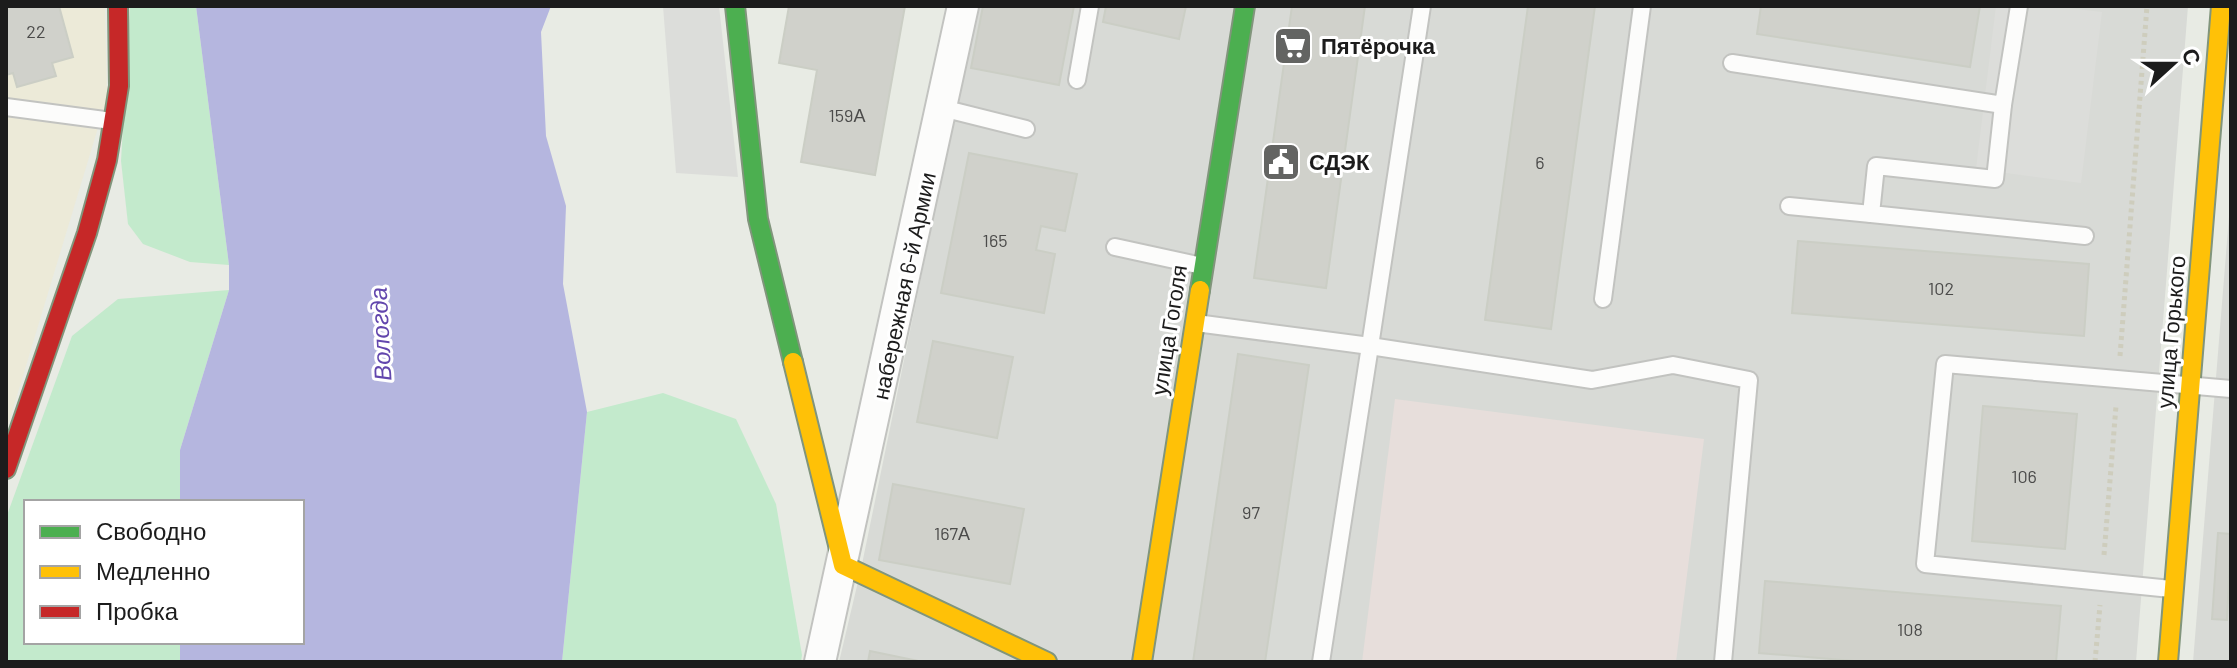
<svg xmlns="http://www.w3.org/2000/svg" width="2237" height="668" font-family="Barlow,sans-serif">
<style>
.residential{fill:#d8dad6}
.commercial{fill:#ecead8}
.industrial{fill:#e7dedb}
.grass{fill:#c3eacc}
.parking{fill:#dcddda}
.water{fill:#b5b6df}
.building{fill:#d0d1cb;stroke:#cbcec5;stroke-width:2}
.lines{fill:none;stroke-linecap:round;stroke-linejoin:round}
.lane-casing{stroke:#c2c3c0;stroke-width:20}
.street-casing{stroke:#c2c3c0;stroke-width:34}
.fast-casing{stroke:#81957c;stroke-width:22}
.slow-casing{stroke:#81957c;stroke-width:22}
.jam-casing{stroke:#81957c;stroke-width:22}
.path{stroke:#cecdbd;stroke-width:5;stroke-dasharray:4 4;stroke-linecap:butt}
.lane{stroke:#fcfcfb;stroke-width:16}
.street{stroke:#fcfcfb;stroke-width:30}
.fast{stroke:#4caf50;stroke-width:18}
.slow{stroke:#ffc107;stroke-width:18}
.jam{stroke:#c62828;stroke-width:18}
.labels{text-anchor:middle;stroke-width:6;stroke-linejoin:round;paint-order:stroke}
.number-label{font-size:18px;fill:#4b4b4a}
.poi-label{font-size:22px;font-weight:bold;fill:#1c1c1c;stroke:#fff;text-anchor:start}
.street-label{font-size:22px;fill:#1c1c1c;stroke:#fff}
.water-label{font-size:24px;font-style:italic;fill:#6246ad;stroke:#fff}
</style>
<rect width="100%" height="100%" fill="#e8ebe4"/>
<g class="residential">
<polygon points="977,6 2188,6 2136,662 839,662 861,569"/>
<polygon points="2231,192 2231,662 2193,662"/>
</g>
<polygon class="commercial" points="6,6 105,6 107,98 6,432"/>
<polygon class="industrial" points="1395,399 1704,439 1676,662 1362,662"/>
<g class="grass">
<polygon points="130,6 196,6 229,265 190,262 143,244 128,224 121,161"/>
<polygon points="229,290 180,450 180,502 26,502 26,642 180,642 180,662 6,662 6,518 72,336 118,299"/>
<polygon points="663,393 736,419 776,504 802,655 801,662 562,662 587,412"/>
</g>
<g class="parking">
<polygon points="663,6 719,6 738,177 676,173"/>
<polygon points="1996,6 2052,6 2102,12 2081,183 1976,169"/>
</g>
<polygon class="water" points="196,6 551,6 541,32 546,136 566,206 563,284 587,412 562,662 180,662 180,642 302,642 302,502 180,502 180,450 229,290 229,265"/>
<g class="building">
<polygon points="6,6 59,6 73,57 52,63 56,76 17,87 13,73 6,75"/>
<polygon points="789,6 905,6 875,175 801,162 817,70 779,63"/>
<polygon points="983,6 1074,6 1059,85 971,68"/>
<polygon points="1106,6 1186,6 1179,39 1103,22"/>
<polygon points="1292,6 1365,6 1326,288 1254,278"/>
<polygon points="1528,6 1595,6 1551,329 1485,320"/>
<polygon points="1761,6 1980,6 1970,67 1757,34"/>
<polygon points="969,153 1077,174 1065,231 1041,226 1036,250 1055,254 1044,313 941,293"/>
<polygon points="1798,241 2089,264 2084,336 1792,313"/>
<polygon points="933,341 1013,357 997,438 917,422"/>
<polygon points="1238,354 1309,365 1265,662 1193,662"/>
<polygon points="1983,406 2077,414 2065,549 1972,541"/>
<polygon points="893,484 1024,509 1010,584 879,560"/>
<polygon points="2218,533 2231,534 2227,620 2212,619"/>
<polygon points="1765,581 2061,606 2056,662 1866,662 1759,653"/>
<polygon points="870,651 923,662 868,662"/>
</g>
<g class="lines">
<g class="lane-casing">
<g id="lane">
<polyline points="1732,63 2003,105 2019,6"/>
<polyline points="1077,80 1090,6"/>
<polyline points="2003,105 1995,179 1876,166 1871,214 2085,236"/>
<polyline points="6,107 112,121"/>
<polyline points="942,108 1026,129"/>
<polyline points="1789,206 1871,214"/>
<polyline points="1115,247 1202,266"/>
<polyline points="1603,299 1642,6"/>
<polyline points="1196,323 1370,346 1422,6"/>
<polyline points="2171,589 1925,564 1945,364 2231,389"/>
<polyline points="1321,662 1370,346 1592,380 1673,365 1749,380 1723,662"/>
</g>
</g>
<g class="street-casing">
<polyline id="street" points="820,662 963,6"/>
</g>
<g class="fast-casing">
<g id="fast">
<polyline points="735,6 758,219 793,362"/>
<polyline points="1200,290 1245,6"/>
</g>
</g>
<g class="slow-casing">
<g id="slow">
<polyline points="793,362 843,565 1047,662"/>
<polyline points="1142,662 1200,290"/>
<polyline points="2168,662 2221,6"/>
</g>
</g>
<g class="jam-casing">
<polyline id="jam" points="6,469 87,233 107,160 119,86 118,6"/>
</g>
<g class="path">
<polyline points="2120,356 2147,6"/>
<polyline points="2104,555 2116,406"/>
<polyline points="2095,662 2100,605"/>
</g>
<use href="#lane" class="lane"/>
<use href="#street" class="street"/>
<use href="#fast" class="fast"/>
<use href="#slow" class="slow"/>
<use href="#jam" class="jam"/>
</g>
<defs>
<g id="supermarket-square" transform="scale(2)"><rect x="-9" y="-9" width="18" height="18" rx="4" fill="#636462" stroke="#fff"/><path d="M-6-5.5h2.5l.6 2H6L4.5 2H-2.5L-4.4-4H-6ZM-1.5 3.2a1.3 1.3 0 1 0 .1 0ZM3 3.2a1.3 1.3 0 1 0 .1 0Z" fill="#fff"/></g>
<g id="civic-square" transform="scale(2)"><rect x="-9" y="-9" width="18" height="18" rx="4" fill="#636462" stroke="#fff"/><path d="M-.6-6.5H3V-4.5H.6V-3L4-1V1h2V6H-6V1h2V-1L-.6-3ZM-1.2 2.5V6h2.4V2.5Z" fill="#fff"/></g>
</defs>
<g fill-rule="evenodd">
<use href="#supermarket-square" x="1293" y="46"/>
<use href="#civic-square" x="1281" y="162"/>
</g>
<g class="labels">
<g class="number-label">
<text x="36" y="38">22</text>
<text x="847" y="122">159А</text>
<text x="1540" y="169">6</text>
<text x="995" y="247">165</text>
<text x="1941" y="295">102</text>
<text x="2024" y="483">106</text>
<text x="1251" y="519">97</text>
<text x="952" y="540">167А</text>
<text x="1910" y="636">108</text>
</g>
<g class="poi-label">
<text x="1321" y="54">Пятёрочка</text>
<text x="1309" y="170">СДЭК</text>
</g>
<g class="street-label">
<text transform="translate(904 286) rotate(-78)" y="8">набережная 6-й Армии</text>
<text transform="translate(1169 330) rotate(-81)" y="8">улица Гоголя</text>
<text transform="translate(2171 332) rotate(-85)" y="8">улица Горького</text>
</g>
<g class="water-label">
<text transform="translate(381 334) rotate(-93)" y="8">Вологда</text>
</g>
</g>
<rect width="2237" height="668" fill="none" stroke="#1c1c1c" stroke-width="16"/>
<rect x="24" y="500" width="280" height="144" fill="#ffffff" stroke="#a4a4a4" stroke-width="2"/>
<rect x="40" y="526" width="40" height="12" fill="#4caf50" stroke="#a4a4a4" stroke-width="2"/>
<text x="96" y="540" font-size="24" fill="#1c1c1c">Свободно</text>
<rect x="40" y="566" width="40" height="12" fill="#ffc107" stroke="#a4a4a4" stroke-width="2"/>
<text x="96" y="580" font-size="24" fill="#1c1c1c">Медленно</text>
<rect x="40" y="606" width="40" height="12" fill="#c62828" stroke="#a4a4a4" stroke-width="2"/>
<text x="96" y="620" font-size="24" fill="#1c1c1c">Пробка</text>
<g transform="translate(2173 64) rotate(69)" stroke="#ffffff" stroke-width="6" paint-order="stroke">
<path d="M0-6L14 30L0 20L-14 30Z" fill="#1c1c1c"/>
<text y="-12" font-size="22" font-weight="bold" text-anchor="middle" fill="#1c1c1c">С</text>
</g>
</svg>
